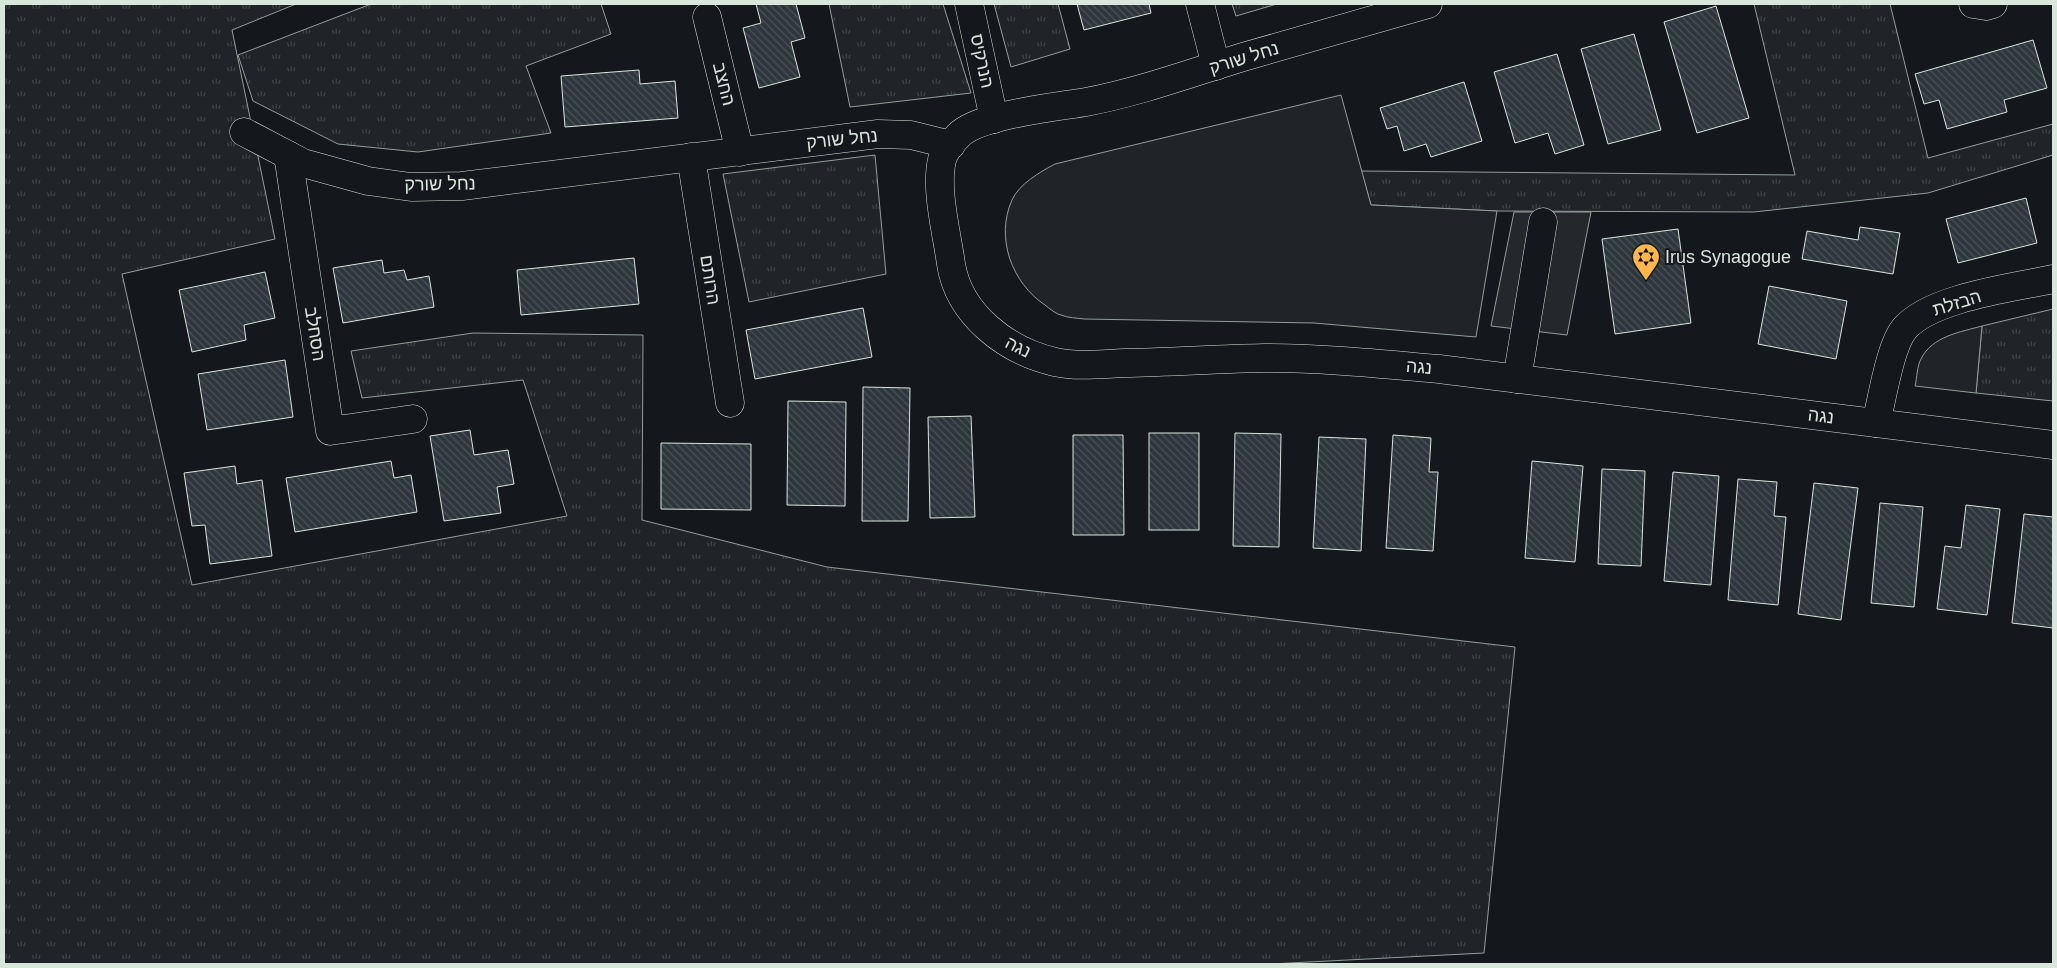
<svg xmlns="http://www.w3.org/2000/svg" width="2057" height="968" font-family="Arial,'Noto Sans Hebrew',sans-serif">
<style>
.grass{fill:url(#grass-tufts);stroke:#939e99}
.park{fill:#202428;stroke:#939e99}
.parking{fill:#24282b;stroke:#939e99}
.building{fill:url(#building-back-hatch);stroke:#d8e6dc}
.lines{fill:none;stroke-linecap:round;stroke-linejoin:round}
.minor-casing{stroke:#d8e6dc;stroke-width:29}
.minor{stroke:#14181c;stroke-width:28}
.labels{text-anchor:middle;stroke-width:4;stroke-linejoin:round;paint-order:stroke}
.street-label{font-size:18px;fill:#d8e6dc;stroke:#14181c}
.poi-label{font-size:18px;fill:#d8e6dc;stroke:#14181c;text-anchor:start}
</style>
<defs>
<pattern id="grass-tufts" width="24" height="20" patternUnits="userSpaceOnUse" patternTransform="scale(1.25)"><rect width="24" height="20" fill="#202428"/><path d="M3 7l-1-3M5 7V3M7 7l1-3M15 17l-1-3M17 17v-4M19 17l1-3" fill="none" stroke="#404447"/></pattern>
<pattern id="building-back-hatch" width="6" height="6" patternUnits="userSpaceOnUse" patternTransform="scale(1.25)"><rect width="6" height="6" fill="#2c363c"/><path d="M-1 5l2 2M0 0l6 6M5-1l2 2" fill="none" stroke="#4a5358"/></pattern>
</defs>
<rect width="100%" height="100%" fill="#14181c"/>
<g class="grass">
<polygon points="4,4 296,4 232,30 275,239 122,274 192,585 567,516 523,380 362,398 351,351 473,333 643,335 642,520 827,567 1515,647 1484,953 1270,964 4,964"/>
<polygon points="371,4 601,4 611,34 526,66 551,133 418,152 338,144 253,101 238,55"/>
<polygon points="829,4 943,4 971,93 850,107"/>
<polygon points="994,4 1058,4 1070,49 1011,67"/>
<polygon points="1232,4 1277,4 1236,16"/>
<polygon points="1754,4 1890,4 1928,158 2053,124 2053,155 1928,193 1754,212 1497,211 1371,205 1361,171 1795,175"/>
<polygon points="875,155 886,274 749,302 723,174"/>
<polygon points="2053,309 2053,401 1976,393 1982,326"/>
</g>
<g class="park">
<path d="M 1341,95 L 1371,205 L 1497,211 L 1476,337 L 1314,323 L 1084,319 C 1077,318 1068,318 1061,315 C 1056,314 1050,309 1045,305 C 1012,283 995,238 1012,200 C 1019,184 1040,172 1055,164 Z"/>
<path d="M 1982,326 L 1976,393 L 1915,386 C 1917,378 1917,366 1921,359 C 1932,336 1961,332 1982,326 Z"/>
</g>
<polygon class="parking" points="1514,212 1591,212 1567,335 1491,326"/>
<g class="building">
<polygon points="756,4 796,4 805,38 791,42 800,77 759,88 743,28 761,23"/>
<polygon points="1077,4 1149,4 1151,13 1084,30"/>
<polygon points="1716,6 1749,118 1697,133 1664,22"/>
<polygon points="1634,34 1661,130 1608,144 1581,49"/>
<polygon points="2033,40 2047,88 2004,100 2007,112 1947,129 1939,100 1924,104 1915,74"/>
<polygon points="1557,54 1584,145 1555,154 1548,133 1515,143 1494,72"/>
<polygon points="639,70 640,84 675,81 678,118 565,127 561,76"/>
<polygon points="1464,82 1482,141 1431,157 1426,144 1404,151 1397,126 1387,129 1380,108"/>
<polygon points="2026,198 2037,243 1958,263 1946,219"/>
<polygon points="1860,227 1900,233 1893,274 1802,259 1807,231 1858,240"/>
<polygon points="1678,229 1691,323 1615,334 1602,239"/>
<polygon points="634,258 639,304 521,315 517,270"/>
<polygon points="382,260 384,273 404,270 407,280 429,276 434,307 343,323 333,268"/>
<polygon points="265,272 275,318 244,325 246,340 192,352 179,290"/>
<polygon points="1769,286 1847,301 1836,359 1758,344"/>
<polygon points="863,308 872,357 755,379 746,330"/>
<polygon points="285,360 293,417 207,430 198,374"/>
<polygon points="863,387 910,388 908,521 862,521"/>
<polygon points="788,401 846,402 845,506 787,505"/>
<polygon points="971,416 975,517 930,518 928,417"/>
<polygon points="470,430 474,455 508,450 514,484 497,487 501,513 444,521 430,436"/>
<rect x="1149" y="433" width="50" height="97"/>
<polygon points="1235,433 1281,434 1279,547 1233,546"/>
<polygon points="1073,435 1123,435 1124,535 1073,535"/>
<polygon points="1393,435 1431,438 1429,472 1438,472 1433,551 1386,548"/>
<polygon points="1319,437 1366,439 1361,551 1313,548"/>
<polygon points="661,443 751,444 751,510 661,509"/>
<polygon points="391,461 394,478 411,475 417,512 295,532 286,478"/>
<polygon points="1532,461 1583,466 1575,562 1525,558"/>
<polygon points="235,466 237,484 262,480 272,556 210,564 205,525 192,526 184,473"/>
<polygon points="1602,469 1645,471 1641,566 1598,564"/>
<polygon points="1673,472 1719,476 1711,585 1664,581"/>
<polygon points="1738,479 1777,482 1774,516 1786,517 1778,605 1728,600"/>
<polygon points="1814,483 1858,488 1841,620 1798,614"/>
<polygon points="1880,503 1923,507 1914,607 1871,603"/>
<polygon points="1966,505 2000,509 1987,615 1937,609 1945,546 1961,548"/>
<polygon points="2024,514 2053,517 2053,628 2012,623"/>
</g>
<g class="lines">
<g class="minor-casing">
<g id="minor">
<polyline points="969,4 994,119"/>
<polyline points="1200,4 1216,66"/>
<path d="M 1428,4 C 1366,22 1304,39 1243,57 C 1191,73 1139,92 1086,102 C 1056,107 977,115 958,136 C 952,142 944,152 942,160 C 935,189 947,234 951,264 C 959,315 1007,351 1055,362 C 1076,367 1102,364 1124,363 C 1171,362 1218,359 1264,358 C 1323,358 1381,364 1439,369 L 2053,445"/>
<polyline points="1973,4 1986,6 1993,4"/>
<polyline points="707,17 740,152"/>
<polyline points="244,132 303,163 368,181 411,187 462,186 878,134 911,135 951,145"/>
<polyline points="288,155 330,431 413,419"/>
<polyline points="691,157 730,403"/>
<polyline points="1517,379 1543,222"/>
<path d="M 1876,423 C 1882,400 1890,345 1905,328 C 1933,297 2013,288 2053,279"/>
</g>
</g>
<use href="#minor" class="minor"/>
</g>
<defs>
<g id="synagogue-pin" transform="scale(1.4375)"><path d="M0 17L-7.5 6A9.5 9.5 0 1 1 7.5 6Z" fill="#ffb74d" stroke="#14181c"/><path d="M0-6.5L5.6 3.2H-5.6ZM0 6.5L5.6-3.2H-5.6Z" fill="#111"/></g>
</defs>
<g fill-rule="evenodd">
<use href="#synagogue-pin" x="1646" y="257"/>
</g>
<g class="labels">
<g class="street-label">
<text transform="translate(1244 58) rotate(-17)" y="6">נחל שורק</text>
<text transform="translate(982 61) rotate(78)" y="6">הנרקיס</text>
<text transform="translate(724 84) rotate(76)" y="6">החצב</text>
<text transform="translate(842 139) rotate(-6)" y="6">נחל שורק</text>
<text transform="translate(440 184) rotate(-1)" y="6">נחל שורק</text>
<text transform="translate(710 280) rotate(81)" y="6">הרותם</text>
<text transform="translate(1957 303) rotate(-17)" y="6">הבזלת</text>
<text transform="translate(315 334) rotate(81)" y="6">הסחלב</text>
<text transform="translate(1018 347) rotate(27)" y="6">נגה</text>
<text transform="translate(1419 367) rotate(5)" y="6">נגה</text>
<text transform="translate(1821 416) rotate(7)" y="6">נגה</text>
</g>
<g class="poi-label">
<text x="1665" y="263">Irus Synagogue</text>
</g>
</g>
<rect width="2057" height="968" fill="none" stroke="#d8e6dc" stroke-width="10"/>
</svg>
